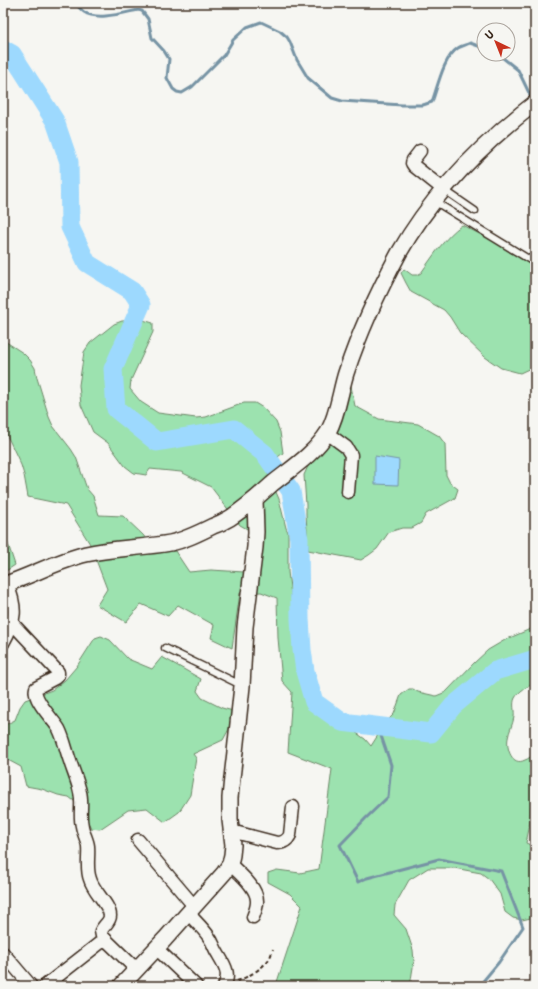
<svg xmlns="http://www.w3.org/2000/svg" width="538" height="989" font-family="'Shantell Sans',sans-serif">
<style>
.green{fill:#9ce2af;stroke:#6c8666}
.water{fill:#9dd9fe;stroke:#7693a4}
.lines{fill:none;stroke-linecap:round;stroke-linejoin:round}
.stream{stroke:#7693a4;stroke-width:3}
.river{stroke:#9dd9fe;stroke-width:19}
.service-casing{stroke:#3b2a1e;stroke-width:9}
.minor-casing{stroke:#3b2a1e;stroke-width:15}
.tertiary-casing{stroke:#3b2a1e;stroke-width:18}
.path{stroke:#3b2a1e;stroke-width:2;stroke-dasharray:4 3;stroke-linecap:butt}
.service{stroke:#f6f6f2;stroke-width:6}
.minor{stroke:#f6f6f2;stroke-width:12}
.tertiary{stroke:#f6f6f2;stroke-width:15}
</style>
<rect width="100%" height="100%" fill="#f6f6f2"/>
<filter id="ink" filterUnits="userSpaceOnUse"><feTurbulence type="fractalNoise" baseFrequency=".025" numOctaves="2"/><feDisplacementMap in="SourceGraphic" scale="8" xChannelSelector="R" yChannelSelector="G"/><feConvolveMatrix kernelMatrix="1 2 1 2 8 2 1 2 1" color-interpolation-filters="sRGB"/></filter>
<g filter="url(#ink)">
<g class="green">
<path d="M 462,225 L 495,242 L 535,267 L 535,366 L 520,373 L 501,368 L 485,357 L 460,333 L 450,317 L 444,310 L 411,292 L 406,283 L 401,273 L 404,269 L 412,275 L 417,275 L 421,273 C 433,256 445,237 462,225 Z"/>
<path d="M 143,320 L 153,323 L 153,332 L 131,380 L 130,389 L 141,402 L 158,413 L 196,418 L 206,417 L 244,403 L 255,403 L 263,408 L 276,422 L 280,432 L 283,453 L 265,467 L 279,499 L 286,528 L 288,532 L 288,572 L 292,603 L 292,626 L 308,700 L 329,721 L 347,727 L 355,732 L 365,739 L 371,746 L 387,721 L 394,714 L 401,695 L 409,689 L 413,689 L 418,692 L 436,696 L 446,692 L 474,663 L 488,650 L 505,640 L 535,627 L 535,684 C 527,686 519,691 515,698 C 512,704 515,711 514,717 C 513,724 509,731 508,738 C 506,748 512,767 525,760 C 529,759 532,755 535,753 L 535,800 L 531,807 L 529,829 L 526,843 L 535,847 L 535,917 L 522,920 L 513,918 L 505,912 L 500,894 L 489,879 L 481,873 L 454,868 L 428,868 L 409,880 L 395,905 L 394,915 L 406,929 L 413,950 L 414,961 L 410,986 L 276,985 L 302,906 L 290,894 L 268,882 L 268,873 L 277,870 L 300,873 L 319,869 L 332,769 L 288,752 L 292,692 L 282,681 L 278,638 L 277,598 L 261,592 L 240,593 L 232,648 L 211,638 L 214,625 L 178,605 L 168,616 L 141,604 L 126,622 L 97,605 L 107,589 L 90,544 L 66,505 L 28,497 L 24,475 L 21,465 L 3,427 L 3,340 L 23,353 L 30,360 L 35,368 L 37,378 L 49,417 L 53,426 L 71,449 L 76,457 L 87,489 L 93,496 L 99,515 L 123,516 L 143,535 L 157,553 L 175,551 L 189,572 L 211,570 L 244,572 L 248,563 L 249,530 L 240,525 L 211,487 L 181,472 L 150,469 L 146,475 L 134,473 L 125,466 L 108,443 L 93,432 L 81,405 L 79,385 L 84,352 L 90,343 L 114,324 L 122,321 Z"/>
<polygon points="351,386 355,406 379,419 418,424 439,436 445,444 446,475 450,483 458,489 455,498 426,514 421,523 412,528 402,528 389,532 377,549 369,555 361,560 308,550 306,514 306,505 304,475 309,464 344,388"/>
<polygon points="3,529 15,565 3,573"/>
<polygon points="101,636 110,640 128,659 152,669 162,657 201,679 197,691 202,698 222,708 233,711 229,729 223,740 193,754 196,758 190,795 179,812 165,822 147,808 128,810 100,829 91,828 79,805 69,797 58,795 42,789 26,786 21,767 8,760 3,753 3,726 15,720 20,707 25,700 52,690 65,680 77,666 95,638"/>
</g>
<polygon class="water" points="375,456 399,460 398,485 375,484"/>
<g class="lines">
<g class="stream">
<path d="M 75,3 C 78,6 81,10 84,12 C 97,21 123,13 138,10 L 142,11 L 148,19 L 152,38 L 164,51 L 169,59 L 167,78 L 173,89 L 177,92 L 182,93 L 192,87 L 224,55 L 233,40 L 247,27 L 261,22 L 280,31 L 287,37 L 290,42 L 297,60 L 308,78 L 332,98 L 342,101 L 402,105 L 423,105 L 432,102 C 438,86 443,58 458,48 C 461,46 466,45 470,43 L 484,48"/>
<polyline points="498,54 518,70 532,99"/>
<polyline points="378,727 391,765 388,797 366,818 340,845 358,882 367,878 439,859 501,871 523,927 499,962 479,986"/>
</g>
<polyline class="river" points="3,49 12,54 55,121 69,162 70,227 87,263 132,291 141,305 113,369 116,409 157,442 234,429 265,454 291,491 299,539 300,619 302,650 305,671 314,702 342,722 431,733 453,706 495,671 535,659"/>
<g class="service-casing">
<g id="service">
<polyline points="443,189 475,211"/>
<polyline points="434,201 535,263"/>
<polyline points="165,648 241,685"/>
</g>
</g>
<g class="minor-casing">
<g id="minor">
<polyline points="420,151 413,160 412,163 414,166 443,189"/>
<polyline points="327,433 346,447 351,455 348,492"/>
<path d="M 12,623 L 58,672 L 58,675 L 55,678 L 36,688 C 32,699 53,719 59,729 C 64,739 66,750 70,761 C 73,771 78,782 80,792 C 83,803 79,815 82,826 C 83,833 87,839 88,846 C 89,857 86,869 90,879 C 93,891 110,905 110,916 C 110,922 103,926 101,931 L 102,936 L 137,970"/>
<path d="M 3,643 C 16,620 17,608 7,584"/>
<path d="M 231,831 L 277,843 C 283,843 287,841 290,835 L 293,807"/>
<polyline points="138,840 194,906"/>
<path d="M 230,864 C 239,873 258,888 257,902 C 257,907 255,912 253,917"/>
<path d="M 188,913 C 195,921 203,928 209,937 C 213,942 214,948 218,954 C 224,964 231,974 224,986"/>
<polyline points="156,948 196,986"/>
<polyline points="3,953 31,986"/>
<polyline points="45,986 105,939"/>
</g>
</g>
<g class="tertiary-casing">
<g id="tertiary">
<path d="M 3,585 C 31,576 57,561 86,554 C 114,548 142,548 170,543 C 185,540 199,533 213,526 C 219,524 225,521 230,518 C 245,508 259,496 272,484 C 292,468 314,454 328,432 C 338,414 340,392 346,373 C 359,334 379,290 399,253 C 432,195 482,144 535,103"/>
<polyline points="121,986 165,939 224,873 230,864 232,855 233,845 230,820 230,798 232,778 235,752 242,686 245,627 255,547 256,532 255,500"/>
</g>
</g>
<path class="path" d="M 237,981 C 248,977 262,969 269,959 C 271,956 272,952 273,949"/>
<use href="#service" class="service"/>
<use href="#minor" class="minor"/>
<use href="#tertiary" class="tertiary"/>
</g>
</g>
<rect width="538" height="989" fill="none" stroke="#f6f6f2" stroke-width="16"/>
<rect x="8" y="8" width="522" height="973" fill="none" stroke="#3b2a1e" stroke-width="1.5" filter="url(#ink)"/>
<g transform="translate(496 42) rotate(317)"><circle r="19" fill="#f6f6f2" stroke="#aba49d"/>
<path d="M0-3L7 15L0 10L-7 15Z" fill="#c8321e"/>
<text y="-6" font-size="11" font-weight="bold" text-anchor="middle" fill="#3b2a1e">U</text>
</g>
</svg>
